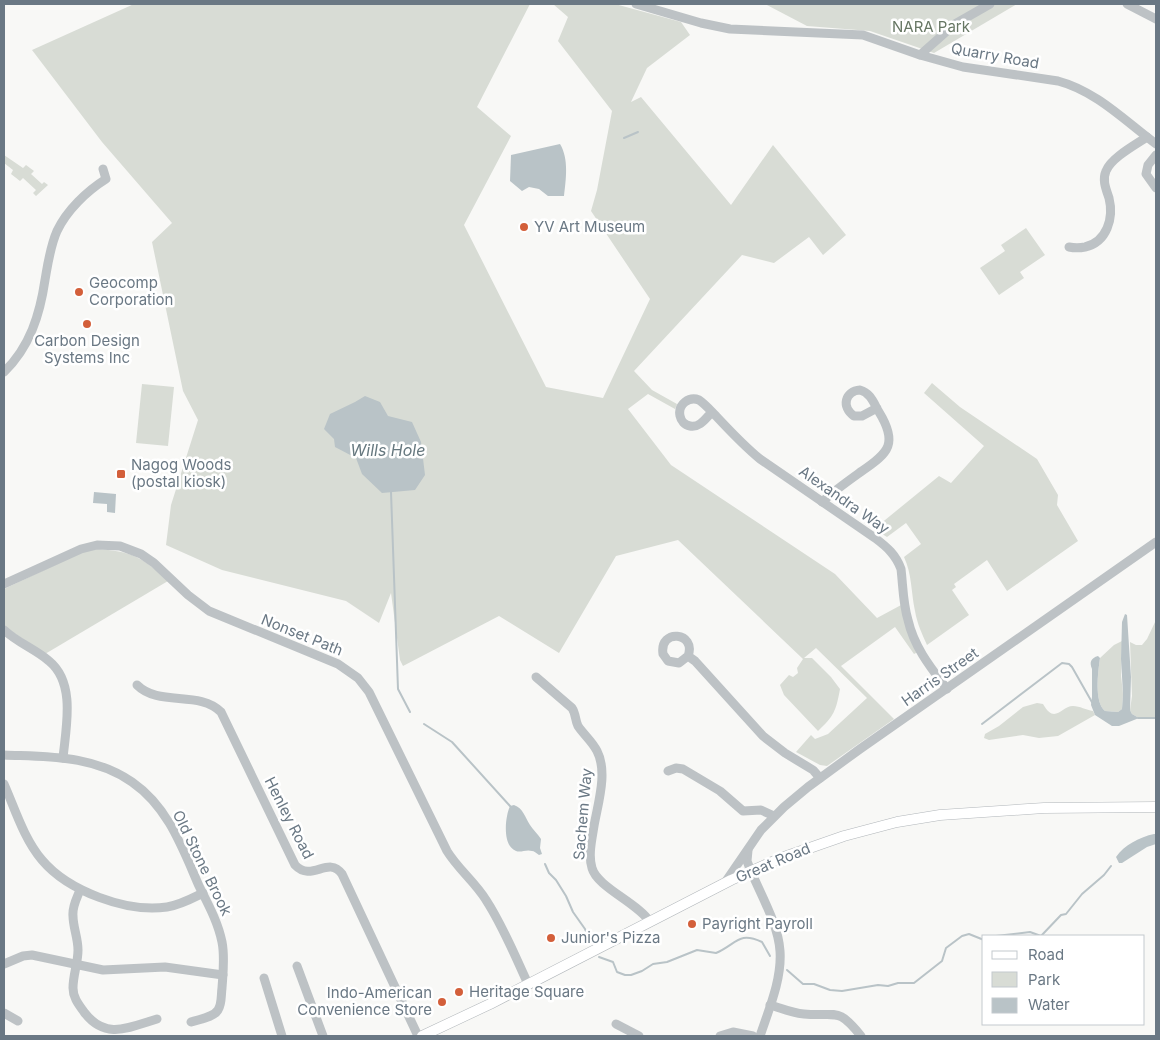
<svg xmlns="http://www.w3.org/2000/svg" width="1160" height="1040" font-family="Inter,sans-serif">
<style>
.green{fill:#d8dcd5}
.water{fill:#b9c3c7}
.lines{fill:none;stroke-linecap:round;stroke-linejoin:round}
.stream{stroke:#b9c3c7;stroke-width:2}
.major-casing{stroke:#b1b6ba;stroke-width:11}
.minor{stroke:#bdc2c5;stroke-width:9}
.major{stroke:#fff;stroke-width:10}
.poi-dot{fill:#d35f3a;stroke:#fff;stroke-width:2}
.labels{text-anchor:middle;stroke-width:5;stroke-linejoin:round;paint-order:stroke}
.park-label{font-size:15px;fill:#677764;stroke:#fff}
.street-label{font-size:15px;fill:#6a7884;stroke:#fff}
.poi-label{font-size:15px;fill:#6a7884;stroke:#fff;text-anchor:start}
.water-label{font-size:16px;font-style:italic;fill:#66787f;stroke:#fff}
</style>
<rect width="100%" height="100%" fill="#f8f8f6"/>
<g class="green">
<path d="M 134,4 L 530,4 L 477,107 L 511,136 L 464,225 L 546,387 L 603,398 L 650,299 L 591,211 L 597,190 L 612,111 L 558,41 L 568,17 L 553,4 L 615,4 L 681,22 L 690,35 L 647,68 L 631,102 L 641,97 L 731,205 L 773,145 L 846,235 L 823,255 L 809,237 L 774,263 L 742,255 L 634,371 L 652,390 L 677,404 L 675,409 L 648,394 L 628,409 L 671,465 L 835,574 L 877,618 L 903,604 L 918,652 L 914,654 L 895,627 L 841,666 L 894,719 L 827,766 L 820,765 L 796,752 L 811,735 L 815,739 L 828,734 L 867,698 L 816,648 L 804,658 L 812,658 L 831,677 L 840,689 C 836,711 834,716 818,731 L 784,695 L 780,685 L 789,675 L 793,677 L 798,673 L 797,668 L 803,659 L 678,540 L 616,556 L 559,653 L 499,616 L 403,666 L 400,660 L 391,593 L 379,623 L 346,601 L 222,570 L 166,545 L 171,505 L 198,420 L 183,391 L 152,242 L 172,223 L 102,142 L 32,50 Z"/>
<polygon points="765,4 1017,4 934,53 870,31 807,26"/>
<polygon points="4,155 23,168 26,165 34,171 31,174 42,184 44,182 48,185 36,196 33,193 36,190 23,178 20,181 11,174 13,170 4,163"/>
<polygon points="1026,228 1045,255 1020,272 1024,278 999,295 980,268 1005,251 1001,245"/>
<path d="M 932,383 L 960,407 L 1037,459 L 1058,495 L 1057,505 L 1078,541 L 1007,591 L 987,560 L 954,584 L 956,587 L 952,590 L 969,615 L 927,645 C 922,634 917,623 915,611 C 911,592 912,574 904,557 L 921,544 L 906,523 L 887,537 L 874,529 L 939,476 L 951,483 L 984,446 L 924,393 Z"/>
<polygon points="142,384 174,387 168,446 136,443"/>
<path d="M 96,549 C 132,551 142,557 168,581 L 45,654 L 4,626 L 4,589 L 80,553 Z"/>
<polygon points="1156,620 1156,718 1139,718 1132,714 1130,710 1132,696 1130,642 1136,645 1142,645 1147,639"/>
<path d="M 1122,641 L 1121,675 L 1123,694 L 1122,709 L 1118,712 L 1105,711 C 1094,702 1098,672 1100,658 L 1114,645 Z"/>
<path d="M 1037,703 L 1043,704 C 1055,725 1061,706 1073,706 C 1080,706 1086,710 1093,711 L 1095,715 L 1058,736 L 1039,738 L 1023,735 L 989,740 L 984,738 L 985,734 L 999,726 L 1023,707 Z"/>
</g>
<g class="water">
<path d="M 560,144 C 569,159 566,179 564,196 L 548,196 L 539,189 L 529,187 L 522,191 L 510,181 L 511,155 Z"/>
<polygon points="365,396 380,402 388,416 412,422 421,442 425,475 415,490 382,493 362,474 356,458 335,447 334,439 324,429 330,414 355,402"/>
<polygon points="94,492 116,494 115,513 107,512 107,504 93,503"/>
<path d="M 1125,614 L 1127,615 L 1131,677 L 1130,710 L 1132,714 L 1139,718 L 1119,726 L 1112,726 L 1095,715 L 1091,705 L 1092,697 L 1092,669 C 1089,662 1091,658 1098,656 L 1100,658 C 1098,672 1094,702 1105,711 L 1118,712 L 1122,709 L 1123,694 L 1121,659 L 1122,622 Z"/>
<path d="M 514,805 C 523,808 525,817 530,825 C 533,830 538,834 541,839 L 540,848 L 542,854 L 539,855 C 536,853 534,851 532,851 C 526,849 521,853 516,851 C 502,846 505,817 510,806 Z"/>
<path d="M 1154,834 L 1156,834 L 1156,844 L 1147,847 L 1122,863 L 1119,863 L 1116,857 C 1124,845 1140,837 1154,834 Z"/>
</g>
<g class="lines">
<g class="stream">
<polyline points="624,138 638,132"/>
<polyline points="391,492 398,689 410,712"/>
<polyline points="1138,718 1156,718"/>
<polyline points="424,724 452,742 510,806"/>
<polyline points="982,724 1062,663 1069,664 1072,667 1093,704"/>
<polyline points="545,864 549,873 556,880 566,896 573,912 585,929 591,943"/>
<polyline points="996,936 1030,932 1041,936 1061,915 1066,914 1082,894 1104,875 1111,866"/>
<path d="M 599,957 L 613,962 L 617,972 L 625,975 L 631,975 L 642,971 L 653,964 L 667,962 L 697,950 L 716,953 C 737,944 738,931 762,942 L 770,956"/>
<polyline points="787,970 803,984 814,984 830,990 842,991 878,985 888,986 898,983 914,983 942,961 946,948 962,936 969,934 984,940"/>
</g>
<g class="major-casing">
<polyline id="major" points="422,1036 490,1004 731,880 781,858 844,836 897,822 940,815 1044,808 1156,807"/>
</g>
<g class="minor">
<path d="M 636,4 L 701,23 L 730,29 L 863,35 L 920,55 L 963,67 L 1058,81 C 1096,91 1125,121 1156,144"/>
<polyline points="1127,4 1156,19"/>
<polyline points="920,55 955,24 990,4"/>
<polyline points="1156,155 1148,165 1146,174 1156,188"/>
<path d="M 1069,247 C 1074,248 1080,248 1085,247 C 1107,242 1114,218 1109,198 C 1106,189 1102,180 1106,171 C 1111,158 1135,145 1147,137"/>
<path d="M 4,372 C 30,347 40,314 45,280 C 48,263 50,247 57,231 C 67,210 87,191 106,179 L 103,169"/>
<path d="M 712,412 C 706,418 700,428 690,426 C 679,424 676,409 685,402 C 689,399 694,398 699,400 C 705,404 711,411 716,416 C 730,431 744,446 760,459 L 875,538 C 887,547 896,555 901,569 C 903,586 903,604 908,620 C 914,647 931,668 947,689"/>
<path d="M 822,502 C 835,490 848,481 862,471 C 889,453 898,443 879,412 C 874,404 871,393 860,390 C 845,391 841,407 854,416 L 862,416 L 877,408"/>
<path d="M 4,584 L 81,549 L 97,545 L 120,546 L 141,554 L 154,563 L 188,595 L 209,611 L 338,664 L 358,678 L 369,692 L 447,851 C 458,869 475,882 486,900 C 503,926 515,956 528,984"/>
<path d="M 4,630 C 18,643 35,649 49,661 C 76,683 66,727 63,758"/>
<path d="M 688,656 L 679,663 L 668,661 L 663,654 C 659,628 697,632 688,656 L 695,661 L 763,736 L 785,753 L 813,770 L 820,778"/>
<path d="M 536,677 L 572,708 C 576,714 575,720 578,726 C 584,735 592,741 597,751 C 608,772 598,803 594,826 C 592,839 588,855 592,868 C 597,887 638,903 650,922"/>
<path d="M 137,685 C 159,707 199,690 221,712 L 295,865 C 312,883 328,855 342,874 L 418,1036"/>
<path d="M 4,755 C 49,757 93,755 132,782 C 168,807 182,847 199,886 C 208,904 218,922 222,942 C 225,957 223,973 222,988 C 221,995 222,1004 218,1010 C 213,1018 199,1019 191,1022"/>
<polyline points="668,771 676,768 683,769 720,791 743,811 761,810 774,816"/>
<path d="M 4,784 C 15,809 24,839 42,860 C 68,891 127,913 167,907 C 180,905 191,899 203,893"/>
<path d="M 748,850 L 747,861 C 757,889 778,921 780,951 C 782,979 769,1009 760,1036"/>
<polyline points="724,884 761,830 784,807 808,787 860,749 1156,542"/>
<path d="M 80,890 C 77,898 72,906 73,916 C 73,927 78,938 78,950 C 78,963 73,975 73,988 C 73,998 79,1005 84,1012 C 105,1040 128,1028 157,1019"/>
<polyline points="4,964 23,956 32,955 103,970 165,967 223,975"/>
<polyline points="297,966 323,1036"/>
<polyline points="264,978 282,1036"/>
<path d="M 770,1005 C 781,1008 792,1013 804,1014 C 837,1017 837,1006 861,1036"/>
<polyline points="4,1013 18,1021"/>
<polyline points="616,1024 639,1036"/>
<polyline points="720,1036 733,1032 753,1036"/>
</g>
<use href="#major" class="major"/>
</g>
<g class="poi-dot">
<circle cx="524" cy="227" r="5"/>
<circle cx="79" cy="292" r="5"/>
<circle cx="87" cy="324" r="5"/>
<rect x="116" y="469" width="10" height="10" rx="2.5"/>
<circle cx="692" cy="924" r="5"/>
<circle cx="551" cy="938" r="5"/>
<circle cx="459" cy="992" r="5"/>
<circle cx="442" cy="1002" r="5"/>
</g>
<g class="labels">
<g class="park-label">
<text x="931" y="32">NARA Park</text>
</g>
<g class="street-label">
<text transform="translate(995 56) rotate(10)" y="5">Quarry Road</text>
<text transform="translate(844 500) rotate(35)" y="5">Alexandra Way</text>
<text transform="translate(302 635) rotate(22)" y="5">Nonset Path</text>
<text transform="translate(940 677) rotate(-35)" y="5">Harris Street</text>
<text transform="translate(583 814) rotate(-85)" y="5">Sachem Way</text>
<text transform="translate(289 818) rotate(63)" y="5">Henley Road</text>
<text transform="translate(202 863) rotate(64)" y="5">Old Stone Brook</text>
<text transform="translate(773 863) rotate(-23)" y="5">Great Road</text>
</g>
<g class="poi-label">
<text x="534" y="232">YV Art Museum</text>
<text x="89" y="288">Geocomp<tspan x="89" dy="17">Corporation</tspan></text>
<text x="87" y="346" text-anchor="middle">Carbon Design<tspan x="87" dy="17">Systems Inc</tspan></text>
<text x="131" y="470">Nagog Woods<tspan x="131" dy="17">(postal kiosk)</tspan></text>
<text x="702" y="929">Payright Payroll</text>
<text x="561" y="943">Junior's Pizza</text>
<text x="469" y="997">Heritage Square</text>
<text x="432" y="998" text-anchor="end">Indo-American<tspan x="432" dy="17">Convenience Store</tspan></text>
</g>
<g class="water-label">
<text x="388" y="456">Wills Hole</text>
</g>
</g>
<rect width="1160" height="1040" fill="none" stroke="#6a7884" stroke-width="10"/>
<rect x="982" y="935" width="162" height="90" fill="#ffffff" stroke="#c3c9ce"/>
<rect x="992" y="951" width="25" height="8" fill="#ffffff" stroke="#c3c9ce"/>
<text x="1028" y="960" font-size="15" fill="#6a7884">Road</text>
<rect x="992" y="972" width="25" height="15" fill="#d8dcd5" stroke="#c3c9ce"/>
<text x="1028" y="985" font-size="15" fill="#6a7884">Park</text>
<rect x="992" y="998" width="25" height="15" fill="#b9c3c7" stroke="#c3c9ce"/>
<text x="1028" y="1010" font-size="15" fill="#6a7884">Water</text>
</svg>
